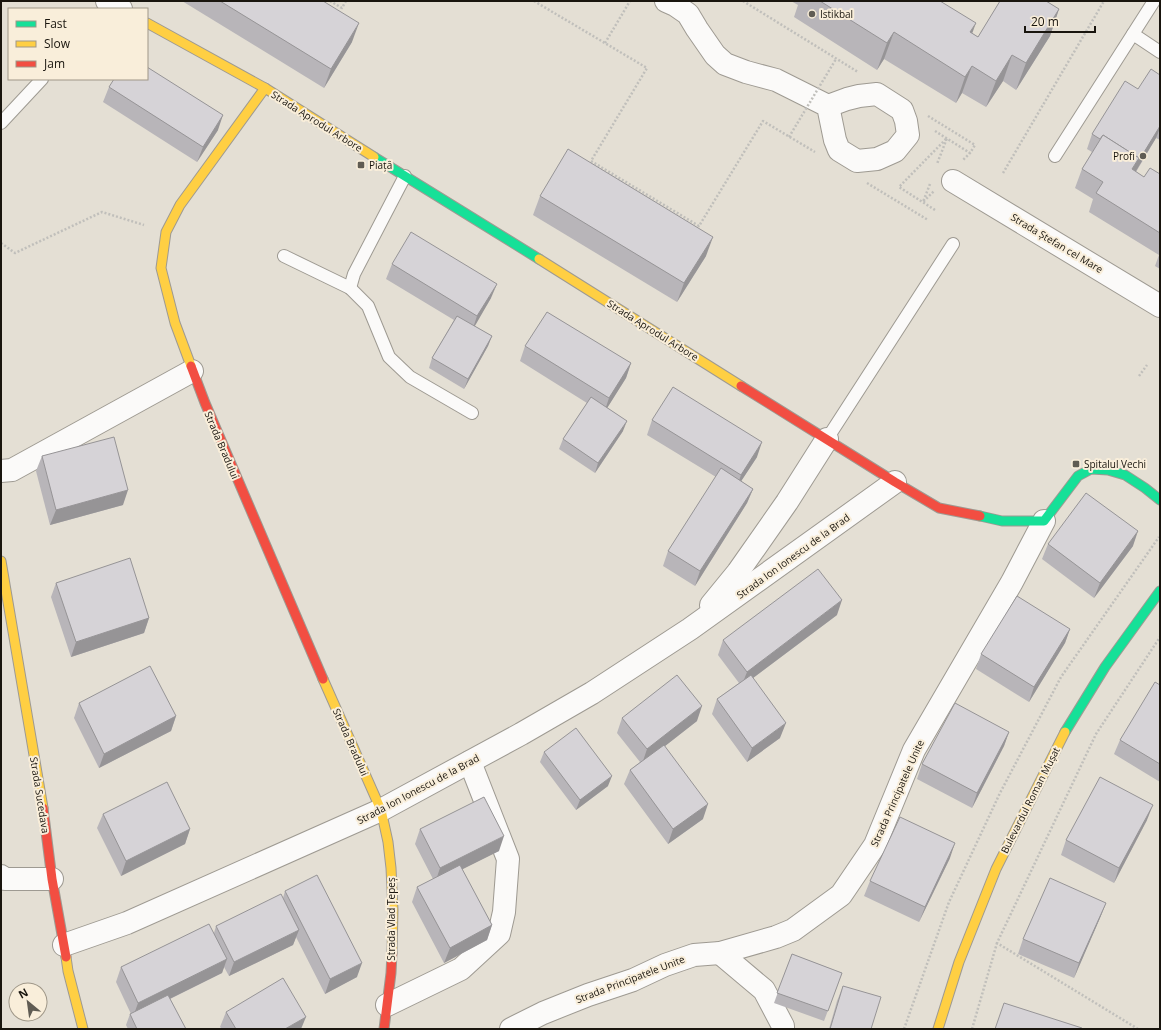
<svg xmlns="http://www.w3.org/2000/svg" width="1161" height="1030" font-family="'Open Sans',sans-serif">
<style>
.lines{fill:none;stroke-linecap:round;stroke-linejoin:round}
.lane-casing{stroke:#9e9a92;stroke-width:14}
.street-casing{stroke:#9e9a92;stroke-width:24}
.fast-casing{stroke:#9e9a92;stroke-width:11}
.slow-casing{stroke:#9e9a92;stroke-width:11}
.jam-casing{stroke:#9e9a92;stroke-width:11}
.path{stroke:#c0bfbb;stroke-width:2.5;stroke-dasharray:2 2;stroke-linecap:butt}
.lane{stroke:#fbfaf9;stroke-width:12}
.street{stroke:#fbfaf9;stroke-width:22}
.fast{stroke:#16e098;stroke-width:9}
.slow{stroke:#ffcf43;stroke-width:9}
.jam{stroke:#f24e42;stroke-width:9}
.path-bridge{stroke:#c0bfbb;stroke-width:2.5;stroke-dasharray:2 2;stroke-linecap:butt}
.wall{fill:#b8b5b9}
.shaded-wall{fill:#969496}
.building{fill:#d6d3d7;stroke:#969496}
.poi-dot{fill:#605c53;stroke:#f9eeda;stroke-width:1.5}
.labels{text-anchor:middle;stroke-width:4;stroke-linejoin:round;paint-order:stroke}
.poi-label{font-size:10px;fill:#19150e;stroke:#f9eeda;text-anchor:start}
.street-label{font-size:10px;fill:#19150e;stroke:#f9eeda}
</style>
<rect width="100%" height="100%" fill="#e4dfd4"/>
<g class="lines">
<g class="lane-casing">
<g id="lane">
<polyline points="1133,34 1160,52"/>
<polyline points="1,123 42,79"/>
<polyline points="1055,156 1154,1"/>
<polyline points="284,256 350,288 368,306 389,357 410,377 472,413"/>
<polyline points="350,288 354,274 405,176"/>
<polyline points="827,439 953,244"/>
</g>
</g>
<g class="street-casing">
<g id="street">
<polyline points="107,1 121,9"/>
<polyline points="666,1 675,5 688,14 697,29 715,55 725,64 746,72 776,80 828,106 847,99 859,96 877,94 902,110 906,121 908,135 895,151 877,159 857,161 839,150 835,140 828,106"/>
<polyline points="953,181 1160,306"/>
<polyline points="1,471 12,470 192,371"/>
<polyline points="711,605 738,572 787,502 827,439"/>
<polyline points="1,876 5,879 52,879"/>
<polyline points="64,945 127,923 381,810 521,734 592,693 690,629 895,482"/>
<polyline points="720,953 764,990 783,1026 783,1029"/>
<polyline points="387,1005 461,969 499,934 504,912 508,859 470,762"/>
<polyline points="511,1029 543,1013 588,995 633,980 665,965 694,955 720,953 776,937 793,930 841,895 875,845 914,750 1012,582 1044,521"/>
</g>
</g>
<g class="fast-casing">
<g id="fast">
<polyline points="374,157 539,259"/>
<polyline points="980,516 1002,521 1044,521 1078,476 1091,469 1108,470 1125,475 1145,488 1160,500"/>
<polyline points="1065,732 1105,667 1160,591"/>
</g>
</g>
<g class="slow-casing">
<g id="slow">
<polyline points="147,23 265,88 374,157"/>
<polyline points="539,259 741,386"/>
<polyline points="191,366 175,323 161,268 166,232 180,205 265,88"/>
<polyline points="1,561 43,808"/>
<polyline points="323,679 381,810 388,842 391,868 393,910 392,953"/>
<polyline points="66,957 68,971 83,1029"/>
<polyline points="938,1029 959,962 996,869 1065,732"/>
</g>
</g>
<g class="jam-casing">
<g id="jam">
<polyline points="191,366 205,403 323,679"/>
<polyline points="741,386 895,482 939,508 980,516"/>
<polyline points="43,808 52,879 66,957"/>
<polyline points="384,1029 391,973 392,953"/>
</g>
</g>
<g class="path">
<polyline points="330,1 342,8 346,1"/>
<polyline points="534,1 647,68 591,161 699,226 763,121 815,152"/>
<polyline points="743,1 858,72"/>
<polyline points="605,43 630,1"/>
<polyline points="928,116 975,145 970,153 963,160"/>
<polyline points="935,131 970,153"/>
<polyline points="1003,173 1104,1"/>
<polyline points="867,183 928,220"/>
<polyline points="930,184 923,202 934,191"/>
<polyline points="935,210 899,187 947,138 937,164"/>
<polyline points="1,243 15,253 102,212 144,225"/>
<polyline points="1139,376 1147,365"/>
<polyline points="904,1029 949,902 1000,793 1061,677 1159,537"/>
<polyline points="972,1029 997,943"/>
<polyline points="1138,1029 997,943 1096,734 1160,637"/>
</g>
<use href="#lane" class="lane"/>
<use href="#street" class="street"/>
<use href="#fast" class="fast"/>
<use href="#slow" class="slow"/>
<use href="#jam" class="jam"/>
<polyline class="path-bridge" points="789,137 836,59"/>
</g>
<g class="wall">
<polygon points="182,1 323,1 352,42 324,88"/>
<polygon points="791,1 940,1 972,33 978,37 1000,1 1050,1 1049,3 1059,9 1050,36 1016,90 1003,81 986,107 962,93 956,103 884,59 877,70 794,17 798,5"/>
<polygon points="1160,75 1160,140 1156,138 1136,172 1144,177 1160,174 1160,269 1155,266 1159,255 1089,212 1093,199 1075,188 1082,169 1092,152 1087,149 1092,134 1138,89"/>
<polygon points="109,87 218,130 197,162 103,102"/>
<polygon points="540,196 706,256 677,302 533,215"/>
<polygon points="392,264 491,298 474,326 492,336 488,346 464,389 429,368 432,358 454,320 386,279"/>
<polygon points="525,346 631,363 626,378 607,408 623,431 595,473 559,449 563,439 587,403 520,361"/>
<polygon points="652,420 757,457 741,481 753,489 747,503 695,586 663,566 668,551 716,477 647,435"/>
<polygon points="42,456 123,505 50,525 36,471"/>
<polygon points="1048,544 1133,546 1094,598 1042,559"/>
<polygon points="56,583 149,618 144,633 71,657 51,597"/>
<polygon points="837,615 753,678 780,738 747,762 712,714 717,699 739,683 718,655 723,640"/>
<polygon points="1070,629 1065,643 1029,702 976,669 981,654"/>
<polygon points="1160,685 1160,782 1114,754 1120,740"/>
<polygon points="79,703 176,716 171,731 99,768 74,718"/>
<polygon points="622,718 697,721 665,746 703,819 668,844 624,784 630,770 640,762 617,733"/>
<polygon points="1009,732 1004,746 972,808 917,779 922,764"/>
<polygon points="544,752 608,786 576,810 540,762"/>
<polygon points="103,814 190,829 185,844 121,876 97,828"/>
<polygon points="1147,820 1114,883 1061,855 1066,840"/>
<polygon points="420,829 499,851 462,869 492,925 487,940 444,963 412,902 417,887 433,879 415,844"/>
<polygon points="950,858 919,922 864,896 870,881"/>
<polygon points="285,891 357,977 325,994 296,937 293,945 229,976 224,967 222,973 170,999 186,1029 128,1029 126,1025 130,1014 131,1014 116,982 121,967 214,933 216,926 283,898"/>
<polygon points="1106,903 1100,918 1074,978 1018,954 1023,939"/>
<polygon points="792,954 842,973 824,1021 774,1003"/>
<polygon points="843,986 871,1029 829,1029 837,1001"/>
<polygon points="226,1012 301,1029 222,1029 220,1027"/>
</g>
<g class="shaded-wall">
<polygon points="1059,9 1050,36 1016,90 1026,63"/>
<polygon points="359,23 352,42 324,88 331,69"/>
<polygon points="976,23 966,50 970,32"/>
<polygon points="894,32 884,59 877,70 887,43"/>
<polygon points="1012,55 1003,81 986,107 996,81"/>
<polygon points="972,66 962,93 956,103 965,77"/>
<polygon points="223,115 218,130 197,162 203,147"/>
<polygon points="1160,126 1160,128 1156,138 1125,189 1132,169"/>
<polygon points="713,237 706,256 677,302 684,283"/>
<polygon points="497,284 491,298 472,331 477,316"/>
<polygon points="492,336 488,346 464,389 468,379"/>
<polygon points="631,363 626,378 604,413 609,398"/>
<polygon points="627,421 623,431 595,473 598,463"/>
<polygon points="762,442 757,457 736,489 741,475"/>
<polygon points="753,489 747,503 695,586 700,571"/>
<polygon points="128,490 123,505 50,525 56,510"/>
<polygon points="1138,531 1133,546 1094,598 1100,583"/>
<polygon points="842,600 837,615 741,687 747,672"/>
<polygon points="149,618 144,633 71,657 76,642"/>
<polygon points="1070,629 1065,643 1029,702 1034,687"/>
<polygon points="702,706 697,721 642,764 647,749"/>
<polygon points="176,716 171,731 99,768 104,754"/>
<polygon points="786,723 780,738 747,762 752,748"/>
<polygon points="1009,732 1004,746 972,808 977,793"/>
<polygon points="612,776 608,786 576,810 580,800"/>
<polygon points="708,804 703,819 668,844 673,829"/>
<polygon points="1153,805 1147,820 1114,883 1119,868"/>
<polygon points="190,829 185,844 121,876 126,861"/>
<polygon points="504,836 499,851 435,883 440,868"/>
<polygon points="955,843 950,858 919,922 925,907"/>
<polygon points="1106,903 1100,918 1074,978 1079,963"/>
<polygon points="492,925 487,940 444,963 450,948"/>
<polygon points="299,930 293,945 229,976 234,962"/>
<polygon points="227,959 222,973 133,1017 138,1003"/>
<polygon points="362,963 357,977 325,994 330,979"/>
<polygon points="306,1017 301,1029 285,1029"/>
</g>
<g class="building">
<polygon points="220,1 323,1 359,23 331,69"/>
<polygon points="820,1 940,1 976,23 970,32 978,37 1000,1 1046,1 1059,9 1026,63 1012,55 996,81 972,66 965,77 894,32 887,43"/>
<polygon points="147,67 223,115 203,147 109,87 114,79 147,79"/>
<polygon points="1151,69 1160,75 1160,126 1138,162 1139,158 1103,135 1100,139 1092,134 1125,81 1138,89"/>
<polygon points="1103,135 1139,158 1132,169 1144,177 1150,168 1160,174 1160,233 1096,193 1103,182 1082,169"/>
<polygon points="568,149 713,237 684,283 540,196"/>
<polygon points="411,232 497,284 477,316 392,264"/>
<polygon points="547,312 631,363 609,398 525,346"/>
<polygon points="457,316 492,336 468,379 432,358"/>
<polygon points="673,387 762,442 741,475 652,420"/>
<polygon points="591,397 627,421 598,463 563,439"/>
<polygon points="114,437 128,490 56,510 42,456"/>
<polygon points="721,468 753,489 700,571 668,551"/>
<polygon points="1086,493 1138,531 1100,583 1048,544"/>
<polygon points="130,558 149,618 76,642 56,583"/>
<polygon points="818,569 842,600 747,672 723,640"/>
<polygon points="1017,596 1070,629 1034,687 981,654"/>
<polygon points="150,666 176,716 104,754 79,703"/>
<polygon points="677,675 702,706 647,749 622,718"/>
<polygon points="751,675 786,723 752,748 717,699"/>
<polygon points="1155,682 1160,685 1160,764 1120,740"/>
<polygon points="955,703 1009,732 977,793 922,764"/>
<polygon points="576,728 612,776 580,800 544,752"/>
<polygon points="664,745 708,804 673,829 630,770"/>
<polygon points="1100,777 1153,805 1119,868 1066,840"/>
<polygon points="167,782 190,829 126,861 103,814"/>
<polygon points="484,797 504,836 440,868 420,829"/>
<polygon points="900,817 955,843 925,907 870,881"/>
<polygon points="460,865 492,925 450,948 417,887"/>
<polygon points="317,875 362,963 330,979 285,891"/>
<polygon points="1050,878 1106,903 1079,963 1023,939"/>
<polygon points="281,894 299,930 234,962 216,926"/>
<polygon points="209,924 227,959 138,1003 121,967"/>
<polygon points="792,954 842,973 828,1011 777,993"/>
<polygon points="283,978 306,1017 285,1029 236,1029 226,1012"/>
<polygon points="843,986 881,997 871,1029 830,1029"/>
<polygon points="168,995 186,1029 137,1029 130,1014"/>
<polygon points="1004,1003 1082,1028 1082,1029 995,1029"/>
</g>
<g class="poi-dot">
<circle cx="812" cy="14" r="4"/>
<circle cx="1143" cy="156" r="4"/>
<rect x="357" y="161" width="8" height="8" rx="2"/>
<rect x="1072" y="460" width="8" height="8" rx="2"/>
</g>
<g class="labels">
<g class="poi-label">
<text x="820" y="18">Istikbal</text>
<text x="1135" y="160" text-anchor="end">Profi</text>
<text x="369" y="169">Piață</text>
<text x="1084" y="468">Spitalul Vechi</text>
</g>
<g class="street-label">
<text transform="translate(317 121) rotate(32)" y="4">Strada Aprodul Arbore</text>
<text transform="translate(1057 243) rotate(31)" y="4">Strada Ștefan cel Mare</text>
<text transform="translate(653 330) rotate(32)" y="4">Strada Aprodul Arbore</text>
<text transform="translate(222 445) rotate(67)" y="4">Strada Bradului</text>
<text transform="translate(793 556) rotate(-36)" y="4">Strada Ion Ionescu de la Brad</text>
<text transform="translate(351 742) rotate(66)" y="4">Strada Bradului</text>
<text transform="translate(418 789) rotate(-28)" y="4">Strada Ion Ionescu de la Brad</text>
<text transform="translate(897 793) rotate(-66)" y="4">Strada Principatele Unite</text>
<text transform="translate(40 795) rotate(81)" y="4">Strada Sucedava</text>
<text transform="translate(1030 800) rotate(-63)" y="4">Bulevardul Roman Mușat</text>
<text transform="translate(391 919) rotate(-90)" y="4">Strada Vlad Țepeș</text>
<text transform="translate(630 979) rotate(-21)" y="4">Strada Principatele Unite</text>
</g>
</g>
<rect width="1161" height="1030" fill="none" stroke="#19150e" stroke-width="4"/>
<rect x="8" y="8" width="140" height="72" fill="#f9eeda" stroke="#9f9788"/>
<rect x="16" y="21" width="20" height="6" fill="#16e098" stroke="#9f9788"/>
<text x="44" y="28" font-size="12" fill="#19150e">Fast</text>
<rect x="16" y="41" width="20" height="6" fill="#ffcf43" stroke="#9f9788"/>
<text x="44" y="48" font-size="12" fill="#19150e">Slow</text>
<rect x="16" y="61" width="20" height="6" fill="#f24e42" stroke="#9f9788"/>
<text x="44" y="68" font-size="12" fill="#19150e">Jam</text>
<g transform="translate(28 1002) rotate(331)"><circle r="19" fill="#f9eeda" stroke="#9f9788"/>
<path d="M0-3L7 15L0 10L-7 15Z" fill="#605c53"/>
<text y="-6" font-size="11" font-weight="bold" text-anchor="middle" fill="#19150e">N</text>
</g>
<path d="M1025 26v6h70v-6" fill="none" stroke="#19150e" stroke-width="2"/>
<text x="1031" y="26" font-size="12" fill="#19150e" stroke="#f9eeda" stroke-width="3" paint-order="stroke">20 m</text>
</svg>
